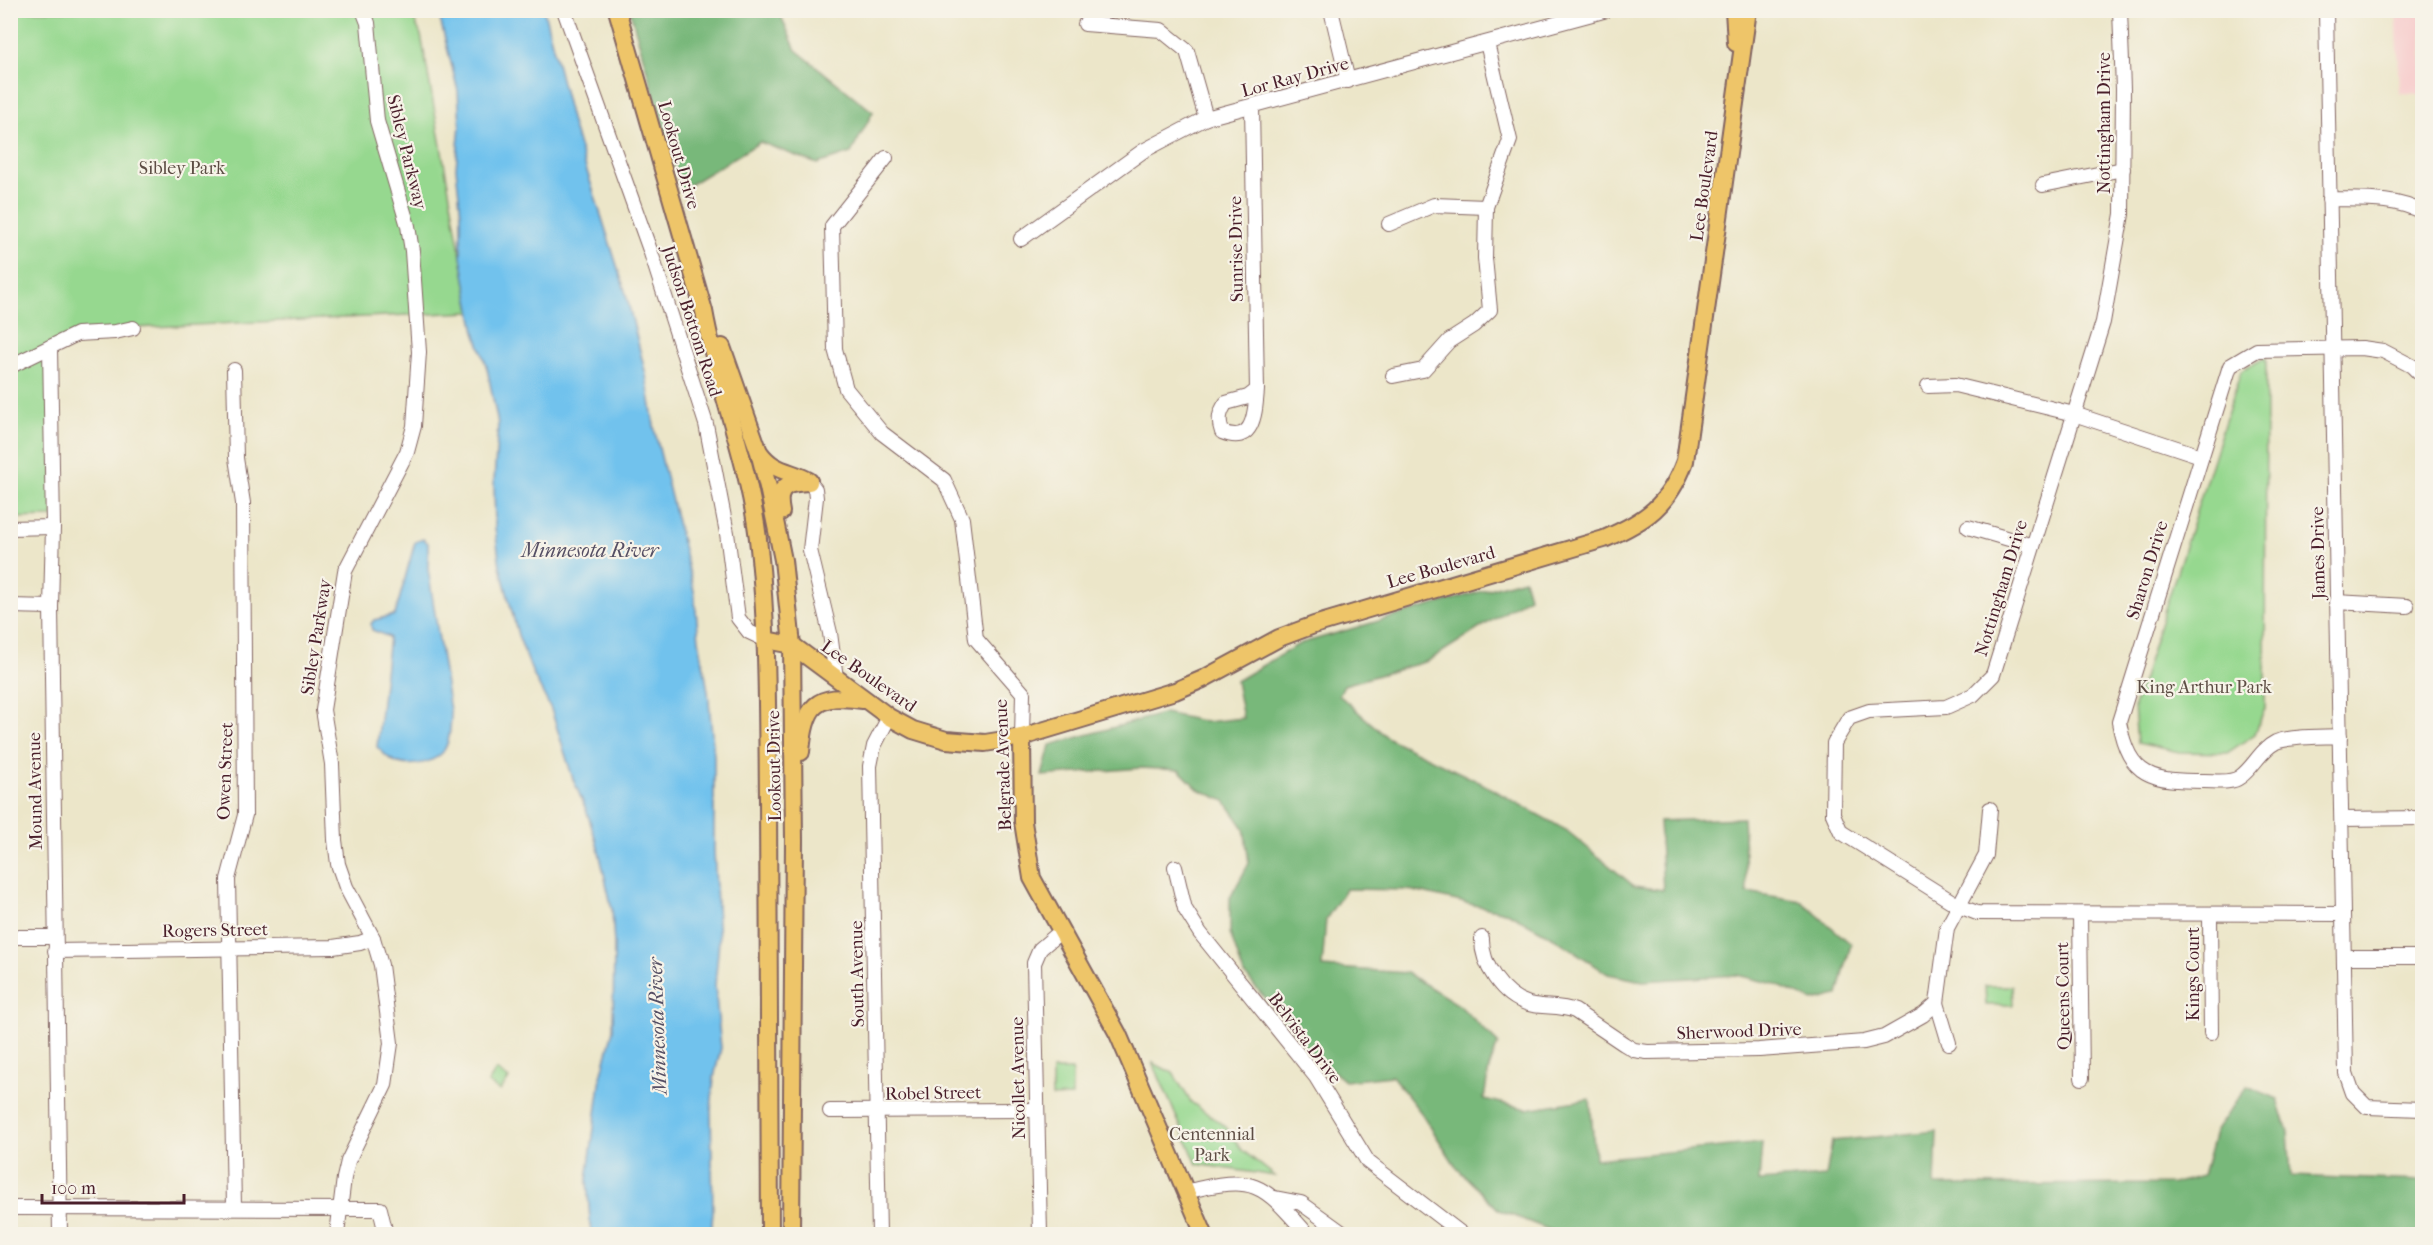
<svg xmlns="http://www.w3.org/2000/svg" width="2433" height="1245" font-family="'IM FELL French Canon',serif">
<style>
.built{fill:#f7d0cf}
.green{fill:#96d88f;stroke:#707c5d;stroke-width:1.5}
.forest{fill:#78b87a;stroke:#616c52;stroke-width:1.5}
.water{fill:#71c2ed;stroke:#5e708c;stroke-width:1.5}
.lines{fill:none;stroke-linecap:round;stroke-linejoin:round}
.minor-casing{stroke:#836562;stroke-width:16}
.major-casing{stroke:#836562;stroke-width:20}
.minor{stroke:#fff;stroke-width:14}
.major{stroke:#eec569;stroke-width:16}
.labels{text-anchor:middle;stroke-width:4.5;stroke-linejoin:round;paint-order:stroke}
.street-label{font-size:18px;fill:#4a1f2b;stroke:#f7f3e8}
.park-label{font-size:18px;fill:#5d4d44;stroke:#f7f3e8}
.water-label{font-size:20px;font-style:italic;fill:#565065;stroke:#f7f3e8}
</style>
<rect width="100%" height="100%" fill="#f7f3e8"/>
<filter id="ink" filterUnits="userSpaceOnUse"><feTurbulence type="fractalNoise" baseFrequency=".0167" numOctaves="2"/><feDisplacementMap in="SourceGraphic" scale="12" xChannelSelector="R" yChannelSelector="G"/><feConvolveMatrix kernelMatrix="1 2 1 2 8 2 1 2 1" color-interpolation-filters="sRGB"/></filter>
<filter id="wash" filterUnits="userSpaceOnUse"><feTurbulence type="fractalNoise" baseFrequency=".008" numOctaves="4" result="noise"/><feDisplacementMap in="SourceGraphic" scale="24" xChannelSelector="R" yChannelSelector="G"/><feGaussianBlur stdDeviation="1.35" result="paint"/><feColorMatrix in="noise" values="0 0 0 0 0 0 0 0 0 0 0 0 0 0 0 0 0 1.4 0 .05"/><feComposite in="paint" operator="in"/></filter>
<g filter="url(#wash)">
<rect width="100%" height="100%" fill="#ece6c9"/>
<polygon class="built" points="2396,11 2422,11 2422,94 2400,93"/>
<g class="green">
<polygon points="10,11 410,11 421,35 471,312 133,328 50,347 53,517 11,518"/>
<polygon points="2266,357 2265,708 2255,734 2227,753 2179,752 2137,743 2134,706 2241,371"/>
<polygon points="1985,986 2012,986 2013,1005 1986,1005"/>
<polygon points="1153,1063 1173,1073 1191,1102 1226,1127 1242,1150 1275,1176 1197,1164"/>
<polygon points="496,1070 509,1079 500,1091 488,1083"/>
<polygon points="1052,1070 1072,1070 1072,1096 1052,1097"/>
</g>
<g class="forest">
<polygon points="630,11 776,11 781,16 796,50 873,112 851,153 817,164 760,142 681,190"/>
<polygon points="1524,579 1529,597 1428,661 1344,685 1339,695 1388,738 1481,783 1566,830 1634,886 1663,890 1659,821 1743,818 1747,892 1801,901 1851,944 1838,995 1813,1001 1774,984 1737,975 1643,981 1608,974 1554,938 1509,913 1409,890 1346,889 1326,919 1322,967 1407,973 1459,1005 1498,1043 1489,1068 1484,1099 1527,1109 1590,1099 1595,1159 1762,1143 1759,1181 1826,1176 1832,1141 1937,1131 1935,1185 2172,1184 2203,1176 2215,1132 2247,1086 2278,1099 2288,1132 2291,1176 2422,1181 2422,1234 1560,1234 1499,1210 1457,1168 1422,1114 1392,1076 1345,1081 1308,1050 1243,972 1230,933 1230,898 1249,863 1244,828 1225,801 1198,789 1179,770 1141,768 1042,776 1050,745 1165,713 1206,722 1243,718 1236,681 1299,644"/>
</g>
<g class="water">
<polygon points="438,11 544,11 573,127 626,294 646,375 655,432 694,591 699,640 708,691 714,756 714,851 719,940 715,986 721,1048 714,1077 711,1111 713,1212 711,1234 591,1234 587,1180 601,1077 613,1030 614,945 612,909 598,847 587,812 573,779 551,709 533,674 518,635 500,566 495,528 494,482 498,424 487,368 475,332 461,257 461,215 456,168 460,125 458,91"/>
<path d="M 423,539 L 428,543 L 428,569 L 451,717 C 450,729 450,745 441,754 C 429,765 405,768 392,760 C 386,757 382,751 377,747 L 389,637 L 372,630 L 371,624 L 374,620 L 395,615 L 415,542 Z"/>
</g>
</g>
<g filter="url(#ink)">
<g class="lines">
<g class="minor-casing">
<g id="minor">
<polyline points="564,10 651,253 706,424 727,533 738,618 749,632 766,640"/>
<polyline points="1331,10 1348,81"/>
<polyline points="2120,10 2123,89 2122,214 2103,322 1993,675 1973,695 1946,707 1869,711 1849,718 1834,743 1833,814 1841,832 1959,906 1977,913 2343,914"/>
<polyline points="2326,10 2346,1073 2353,1093 2367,1107 2422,1109"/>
<polyline points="1085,24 1161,30 1187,51 1206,118"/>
<path d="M 1252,107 L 1257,390 L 1248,397 L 1226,403 C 1219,413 1218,420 1222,432 C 1254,445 1255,413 1257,390"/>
<polyline points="886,158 832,226 835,349 846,389 882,433 944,480 962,519 976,639 1023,693 1022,737"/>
<polyline points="2043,185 2123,169"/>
<path d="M 2329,199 C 2362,200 2393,197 2422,212"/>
<polyline points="1389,224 1434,205 1486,207"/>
<polyline points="1021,239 1143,151 1206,118 1607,10"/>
<polyline points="50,347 53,527 51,607 60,1234"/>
<polyline points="10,361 15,364 77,334 115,332 133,328"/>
<polyline points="1393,376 1423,370 1449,341 1474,325 1490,310 1485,258 1486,207 1510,140 1487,43"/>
<polyline points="1928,386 1955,385 2074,414 2201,456"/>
<polyline points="809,482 815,489 816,498 810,550 830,633 836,678"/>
<polyline points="1968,527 2033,546"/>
<polyline points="10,528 53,527"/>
<polyline points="2336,602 2407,606"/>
<polyline points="10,606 51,607"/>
<path d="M 2340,736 C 2324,737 2290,736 2276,742 C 2260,750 2254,767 2240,777 C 2231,784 2216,781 2204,781 C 2153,781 2129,778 2119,722 L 2230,366 L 2257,350 L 2362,348 L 2383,351 L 2412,366 L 2422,376"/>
<polyline points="2342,819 2422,818"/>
<polyline points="1175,867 1185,909 1200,933 1316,1077 1368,1162 1462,1234"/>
<polyline points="2080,914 2082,1078"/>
<polyline points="2210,915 2211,1033"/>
<polyline points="10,937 55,937"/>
<path d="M 1482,938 C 1481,964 1502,996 1529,1004 C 1544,1008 1560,1005 1575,1011 L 1624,1044 L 1634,1050 L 1647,1052 L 1759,1050 L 1864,1042 L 1884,1037 L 1923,1015 L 1937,1003 L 1947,928 L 1986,855 L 1990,809"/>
<polyline points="55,951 333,947 360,943 373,938"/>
<polyline points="2344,957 2422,957"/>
<polyline points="1937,1003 1949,1043"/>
<polyline points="830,1111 1036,1110"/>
<path d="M 1186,1192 C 1255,1174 1262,1183 1307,1234"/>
<polyline points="1275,1198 1301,1203 1344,1234"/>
<polyline points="234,1207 228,879 245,815 243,503 236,458 234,370"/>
<polyline points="10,1208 380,1209 386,1234"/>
<polyline points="337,1234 344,1178 348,1161 385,1085 391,1043 381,965 373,938 346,887 338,864 335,840 332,764 323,710 345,571 407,452 414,426 419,352 412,251 408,226 377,121 368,23 363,10"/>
<polyline points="879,1234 870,766 874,746 889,717"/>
<polyline points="1040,1234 1034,963 1040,949 1060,932"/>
</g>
</g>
<g class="major-casing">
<g id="major">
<path d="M 617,10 L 704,311 C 718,391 751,466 759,548 C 768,631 767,716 768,800 C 770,945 770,1090 770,1234"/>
<polyline points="1734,10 1736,43"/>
<polyline points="722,347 759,452 768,487 783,560 792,645 794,840 791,1234"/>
<path d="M 760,453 C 775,473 790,470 809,481"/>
<path d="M 781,512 C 776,486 786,483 809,482"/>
<path d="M 766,640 L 792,645 L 889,717 L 913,730 L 946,740 L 985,743 L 1022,737 L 1175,691 L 1203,679 L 1279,638 L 1314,625 L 1604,539 C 1646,521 1669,505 1685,461 L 1748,10"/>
<polyline points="1022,737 1023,822 1032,878 1118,1034 1204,1234"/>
<path d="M 801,752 C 805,705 815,693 863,700"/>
</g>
</g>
<use href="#minor" class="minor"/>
<use href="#major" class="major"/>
</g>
</g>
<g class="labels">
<g class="street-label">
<text transform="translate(1295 77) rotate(-15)" y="6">Lor Ray Drive</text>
<text transform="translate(2104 123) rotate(-90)" y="6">Nottingham Drive</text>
<text transform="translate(407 152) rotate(76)" y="6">Sibley Parkway</text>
<text transform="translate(679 155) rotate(74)" y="6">Lookout Drive</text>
<text transform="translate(1704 186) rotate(-82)" y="6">Lee Boulevard</text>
<text transform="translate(1236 249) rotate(-91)" y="6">Sunrise Drive</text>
<text transform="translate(692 321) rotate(72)" y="6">Judson Bottom Road</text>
<text transform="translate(2318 553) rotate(-91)" y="6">James Drive</text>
<text transform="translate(1441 567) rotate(-16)" y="6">Lee Boulevard</text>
<text transform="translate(2147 570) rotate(-73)" y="6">Sharon Drive</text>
<text transform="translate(2001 588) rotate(-73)" y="6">Nottingham Drive</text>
<text transform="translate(316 637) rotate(-81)" y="6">Sibley Parkway</text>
<text transform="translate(869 676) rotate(35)" y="6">Lee Boulevard</text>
<text transform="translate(1003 765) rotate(-92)" y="6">Belgrade Avenue</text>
<text transform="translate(774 766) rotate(-91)" y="6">Lookout Drive</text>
<text transform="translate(225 771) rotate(-88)" y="6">Owen Street</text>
<text transform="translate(35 791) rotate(-91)" y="6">Mound Avenue</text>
<text transform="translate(215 930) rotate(-1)" y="6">Rogers Street</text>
<text transform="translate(857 974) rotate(-91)" y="6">South Avenue</text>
<text transform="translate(2193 974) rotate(-90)" y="6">Kings Court</text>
<text transform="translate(2063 996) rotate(-91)" y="6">Queens Court</text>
<text transform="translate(1739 1031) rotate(-2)" y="6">Sherwood Drive</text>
<text transform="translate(1305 1038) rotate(53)" y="6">Belvista Drive</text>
<text transform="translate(1018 1078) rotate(-91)" y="6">Nicollet Avenue</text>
<text transform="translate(933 1093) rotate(-1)" y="6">Robel Street</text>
</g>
<g class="park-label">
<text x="182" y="174">Sibley Park</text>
<text x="2204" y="693">King Arthur Park</text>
<text x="1212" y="1140">Centennial<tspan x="1212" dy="21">Park</tspan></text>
</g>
<g class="water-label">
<text x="590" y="557">Minnesota River</text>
<text transform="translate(657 1026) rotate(-92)" y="7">Minnesota River</text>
</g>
</g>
<rect width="2433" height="1245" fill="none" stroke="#f7f3e8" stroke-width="36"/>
<path d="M42 1194v9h142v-9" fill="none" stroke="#4a1f2b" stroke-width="3"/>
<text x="51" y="1194" font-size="18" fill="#4a1f2b" stroke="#f7f3e8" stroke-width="4.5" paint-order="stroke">100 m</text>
</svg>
